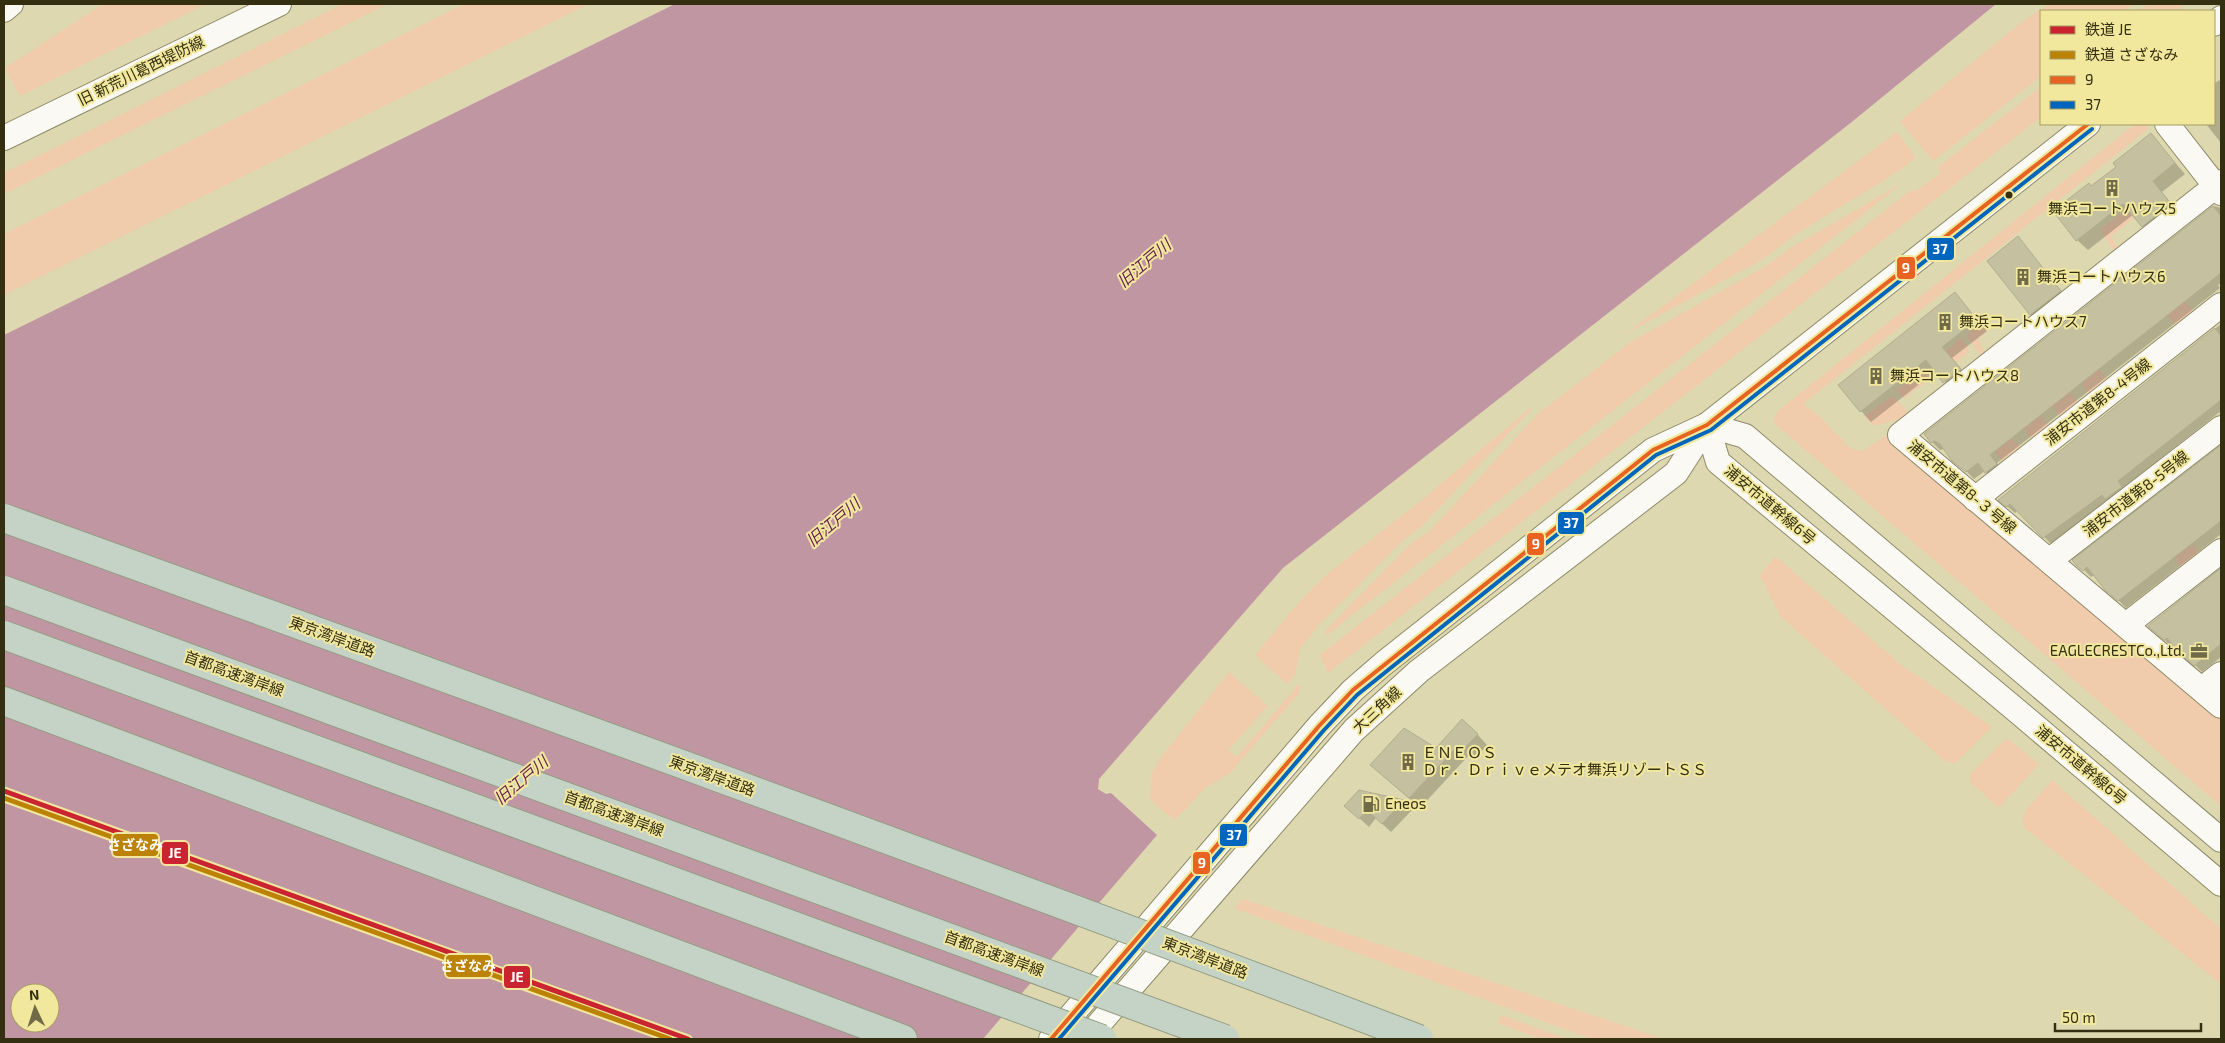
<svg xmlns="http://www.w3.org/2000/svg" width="2225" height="1043" font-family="'Exo 2','Noto Sans JP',sans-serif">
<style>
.green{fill:#f0cbac}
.water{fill:#c196a3;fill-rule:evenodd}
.shadow{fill:#0003}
.building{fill:#c4c0a0;stroke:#b1ad8d}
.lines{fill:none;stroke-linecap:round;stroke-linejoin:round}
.minor-casing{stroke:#8e8a69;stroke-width:26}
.highway-casing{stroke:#919d82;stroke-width:30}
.minor{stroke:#faf9f3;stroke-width:24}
.highway{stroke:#c5d2c6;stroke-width:28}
.highway-bridge-casing{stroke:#919d82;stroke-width:30;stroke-linecap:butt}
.highway-bridge{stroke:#c5d2c6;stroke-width:28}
.bus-1-casing{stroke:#f1e79d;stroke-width:8}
.bus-2-casing{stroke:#f1e79d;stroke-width:8}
.bus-1{stroke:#e86221;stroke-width:4}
.bus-2{stroke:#0065bd;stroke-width:4}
.rail-1-casing{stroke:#f1e79d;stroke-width:9}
.rail-2-casing{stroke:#f1e79d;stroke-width:9}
.rail-1{stroke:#c9242f;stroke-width:5}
.rail-2{stroke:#bc8205;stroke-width:5}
.bus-dot{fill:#342f11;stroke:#f1e79d;stroke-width:2}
.labels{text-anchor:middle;stroke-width:4;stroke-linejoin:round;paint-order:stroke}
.street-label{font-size:15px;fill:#342f11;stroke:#f1e79d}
.poi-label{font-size:15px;fill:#342f11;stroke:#f1e79d;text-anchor:start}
.water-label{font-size:16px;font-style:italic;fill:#672151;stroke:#f1e79d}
.line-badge{stroke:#f1e79d;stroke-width:2}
.badge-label{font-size:14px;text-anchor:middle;font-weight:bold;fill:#fff}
</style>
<rect width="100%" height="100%" fill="#ded8b0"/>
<g class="green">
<polygon points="103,4 206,4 20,96 5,68"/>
<polygon points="343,4 388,4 4,194 4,173"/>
<polygon points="464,4 589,4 4,295 4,234"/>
<polygon points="2049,4 2133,4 2124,11 2041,11 2041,76 1933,161 1900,121 2022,22"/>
<polygon points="2148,4 2185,4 2176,11 2138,11"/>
<polygon points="2041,87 2041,117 1328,673 1320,655 1911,190 1914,192 1941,173 1938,167"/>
<polygon points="2135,124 2146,124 2148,129 1803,404 1820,417 1849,447 1858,451 1865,450 1886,435 2221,720 2221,806 1774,423 1774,417 1778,411"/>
<path d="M 1897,132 L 1916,158 C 1868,195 1811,219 1765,258 L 1625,334 Z"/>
<polygon points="1904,182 1327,635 1324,632 1411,543 1430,531 1539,413 1629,343 1768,265 1789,249"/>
<polygon points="2127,209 2135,217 2111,236 2119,251 2116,253 2100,230"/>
<polygon points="2185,301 2194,312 2176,326 2167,315"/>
<polygon points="1981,322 1988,330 1978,339 1984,352 1995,344 1997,346 1983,358 1966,336"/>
<polygon points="1961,338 1969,348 1967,354 1940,375 1930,365"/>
<polygon points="2099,369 2108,382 2090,395 2081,383"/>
<polygon points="1925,370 1930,378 1904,399 1896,390"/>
<polygon points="2070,392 2079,404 2061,417 2052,406"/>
<polygon points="1893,395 1910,416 1874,426 1864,416"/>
<polygon points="1530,408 1531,410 1422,526 1402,541 1317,627 1300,649 1295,675 1287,684 1255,655 1300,601 1325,576 1423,499"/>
<polygon points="2040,415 2050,427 2032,440 2023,428"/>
<polygon points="2012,438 2021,449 2003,461 1995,452"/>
<polygon points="2193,544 2200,552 2181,567 2174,558"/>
<polygon points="1775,556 1900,664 1992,727 1956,763 1946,762 1781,617 1760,576"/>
<polygon points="1229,672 1268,706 1228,750 1237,757 1298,685 1301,686 1298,694 1229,774 1206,787 1175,820 1158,807 1150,798 1152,774 1159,760"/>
<polygon points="2007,738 2039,764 1999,808 1970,782 1970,774"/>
<polygon points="2052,780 2221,929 2221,984 2025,828 2022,819 2027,809"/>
<polygon points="1243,899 1664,1039 1592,1039 1234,908"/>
<polygon points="1501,1015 1567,1039 1541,1039 1498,1023"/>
</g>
<path class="water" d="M 675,4 L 1996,4 L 1853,121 L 1283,568 L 1099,779 L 1098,789 L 1106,794 L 1111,793 L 1157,835 L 983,1039 L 4,1039 L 4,335 ZM 20,993 L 50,993 L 50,1023 L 20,1023 Z"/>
<g class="shadow">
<polygon points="2219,80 2221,83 2221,143 2206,124 2214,124 2214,84"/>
<polygon points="2151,135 2185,174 2162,192 2181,215 2154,236 2134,214 2088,250 2077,240 2091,188 2118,167"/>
<polygon points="2215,206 2221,208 2221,283 2218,285 2220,288 1997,463 2004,472 1994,480 1985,471 1974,479 1944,449 1940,450 1932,442 1925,434"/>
<polygon points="2018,238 2071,303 2042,325 2031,314"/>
<polygon points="1955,294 1987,331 1952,358 1971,381 1955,393 1936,371 1871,422 1861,411"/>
<polygon points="2221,324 2221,411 2051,544 2018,510 2015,513 2000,500"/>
<polygon points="2221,447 2221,534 2126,608 2094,575 2091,577 2074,560"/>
<polygon points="2221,570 2221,657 2202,672 2175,645 2172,647 2149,626"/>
<polygon points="1477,734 1487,745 1475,759 1470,754 1420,808 1382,775 1436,749"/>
<polygon points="1403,801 1412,810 1391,832 1376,818 1369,827 1346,806"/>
</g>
<g class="building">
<polygon points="2151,133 2175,163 2153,181 2171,204 2142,227 2123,204 2076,241 2053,211 2089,183 2091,186 2116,167 2113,163"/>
<polygon points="2213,206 2221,216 2221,273 1990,455 1997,464 1985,473 1978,463 1966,472 1952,461 1940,444 1935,441 1931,443 1924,434"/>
<polygon points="2018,236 2061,291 2030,315 1987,261"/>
<polygon points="1955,292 1977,320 1942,347 1961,369 1943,383 1926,360 1860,412 1838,385"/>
<polygon points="2215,328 2221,336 2221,400 2118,481 2122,487 2105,499 2102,495 2043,538 2010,504 2006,507 1998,500"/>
<polygon points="2221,445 2221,521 2118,601 2105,590 2087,567 2083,571 2077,566 2072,560"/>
<polygon points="2221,568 2221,644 2194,666 2179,653 2167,638 2164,640 2148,626"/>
<polygon points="1462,719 1478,734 1464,749 1459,745 1409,798 1370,765 1404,728 1436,748"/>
<polygon points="1359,790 1404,800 1382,824 1367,810 1359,819 1344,806"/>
</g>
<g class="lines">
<g class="minor-casing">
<g id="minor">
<polyline points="4,10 11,4"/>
<polyline points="2214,24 2221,18"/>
<polyline points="2167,124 2221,193"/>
<polyline points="4,138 279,4"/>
<polyline points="2221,182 1900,435 2221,706"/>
<polyline points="1707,425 1718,462 2016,710 2221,884"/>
<polyline points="1707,425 1745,436 2221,840"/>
<polyline points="1975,499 2221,305"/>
<polyline points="2050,560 2221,428"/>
<polyline points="2126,625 2221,551"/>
<polyline points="2202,689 2221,674"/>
<polyline points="1051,1039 1319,726 1353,690 1383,664 1653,450 1707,425 2088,124"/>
<polyline points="1086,1039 1354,730 1419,671 1676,473 1707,425"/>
</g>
</g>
<g class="highway-casing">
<polyline id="highway" points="4,701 903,1039"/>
</g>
<use href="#minor" class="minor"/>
<use href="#highway" class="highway"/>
<g class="highway-bridge-casing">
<g id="highway-bridge">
<path d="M 4,518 C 477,689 949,860 1419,1039"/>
<polyline points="4,590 1225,1039"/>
<polyline points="4,635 1102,1039"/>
</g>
</g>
<use href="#highway-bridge" class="highway-bridge"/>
<g class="bus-1-casing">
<polyline id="bus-1" points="1051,1039 1319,726 1353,690 1653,450 1707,425 2088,124"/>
</g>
<g class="bus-2-casing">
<polyline id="bus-2" points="1059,1039 1324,730 1357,695 1656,455 1711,430 2092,129"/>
</g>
<use href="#bus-1" class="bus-1"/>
<use href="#bus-2" class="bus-2"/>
<g class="rail-1-casing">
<polyline id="rail-1" points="4,791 688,1039"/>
</g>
<g class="rail-2-casing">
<polyline id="rail-2" points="4,798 670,1039"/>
</g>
<use href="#rail-1" class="rail-1"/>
<use href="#rail-2" class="rail-2"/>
</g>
<defs>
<g id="building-bare" transform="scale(1.35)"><path d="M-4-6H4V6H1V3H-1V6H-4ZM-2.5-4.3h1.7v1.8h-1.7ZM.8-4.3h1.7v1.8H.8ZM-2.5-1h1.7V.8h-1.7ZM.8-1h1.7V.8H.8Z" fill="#706a49" stroke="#f1e79d" stroke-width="2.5" paint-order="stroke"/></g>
<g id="office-bare" transform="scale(1.35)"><path d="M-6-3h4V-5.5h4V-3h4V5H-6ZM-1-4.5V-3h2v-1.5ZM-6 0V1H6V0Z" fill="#706a49" stroke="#f1e79d" stroke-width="2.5" paint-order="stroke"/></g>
<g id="fuel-bare" transform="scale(1.35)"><path d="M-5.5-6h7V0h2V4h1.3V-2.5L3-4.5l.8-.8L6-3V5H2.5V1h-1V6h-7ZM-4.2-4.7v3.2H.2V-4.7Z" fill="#706a49" stroke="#f1e79d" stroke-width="2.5" paint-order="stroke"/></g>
</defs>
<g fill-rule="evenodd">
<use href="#building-bare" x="2112" y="188"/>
<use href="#building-bare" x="2023" y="277"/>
<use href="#building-bare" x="1945" y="322"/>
<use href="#building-bare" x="1876" y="376"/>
<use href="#office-bare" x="2199" y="651"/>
<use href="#building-bare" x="1408" y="762"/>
<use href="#fuel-bare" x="1371" y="804"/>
</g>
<circle class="bus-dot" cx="2009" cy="195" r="4.5"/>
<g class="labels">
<g class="street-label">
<text transform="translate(141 71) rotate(-26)" y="5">旧 新荒川葛西堤防線</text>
<text transform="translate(2098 402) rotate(-38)" y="5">浦安市道第8-4号線</text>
<text transform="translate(1962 487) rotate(40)" y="5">浦安市道第8-３号線</text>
<text transform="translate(2136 494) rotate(-38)" y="5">浦安市道第8-5号線</text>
<text transform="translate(1770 505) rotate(40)" y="5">浦安市道幹線6号</text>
<text transform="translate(332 637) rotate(20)" y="5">東京湾岸道路</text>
<text transform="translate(234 674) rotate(20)" y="5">首都高速湾岸線</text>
<text transform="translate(1377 710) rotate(-43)" y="5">大三角線</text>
<text transform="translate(2081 765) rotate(40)" y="5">浦安市道幹線6号</text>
<text transform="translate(712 776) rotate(20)" y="5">東京湾岸道路</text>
<text transform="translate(614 814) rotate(20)" y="5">首都高速湾岸線</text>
<text transform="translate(994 954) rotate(20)" y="5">首都高速湾岸線</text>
<text transform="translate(1205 958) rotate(21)" y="5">東京湾岸道路</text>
</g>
<g class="poi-label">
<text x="2112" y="214" text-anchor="middle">舞浜コートハウス5</text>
<text x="2037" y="282">舞浜コートハウス6</text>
<text x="1959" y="327">舞浜コートハウス7</text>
<text x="1890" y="381">舞浜コートハウス8</text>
<text x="2185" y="656" text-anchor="end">EAGLECRESTCo.,Ltd.</text>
<text x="1422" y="758">ＥＮＥＯＳ<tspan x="1422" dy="17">Ｄｒ．Ｄｒｉｖｅメテオ舞浜リゾートＳＳ</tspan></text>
<text x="1385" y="809">Eneos</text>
</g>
<g class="water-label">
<text transform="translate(1144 263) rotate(-40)" y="6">旧江戸川</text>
<text transform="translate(833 522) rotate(-40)" y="6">旧江戸川</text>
<text transform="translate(521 780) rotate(-40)" y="6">旧江戸川</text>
</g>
</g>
<g class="line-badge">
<rect x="1926" y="237" width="29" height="24" rx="5" fill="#0065bd"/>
<rect x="1896" y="256" width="20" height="24" rx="5" fill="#e86221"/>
<rect x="1557" y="511" width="28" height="24" rx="5" fill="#0065bd"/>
<rect x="1526" y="532" width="19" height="24" rx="5" fill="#e86221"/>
<rect x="1219" y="823" width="29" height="24" rx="5" fill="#0065bd"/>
<rect x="112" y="833" width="47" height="24" rx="5" fill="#bc8205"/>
<rect x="161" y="841" width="28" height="24" rx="5" fill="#c9242f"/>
<rect x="1192" y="851" width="19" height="24" rx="5" fill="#e86221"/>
<rect x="445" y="954" width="47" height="24" rx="5" fill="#bc8205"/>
<rect x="503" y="965" width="28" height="24" rx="5" fill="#c9242f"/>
</g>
<g class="badge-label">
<text x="1940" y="254">37</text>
<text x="1906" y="273">9</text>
<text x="1571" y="528">37</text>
<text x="1536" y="549">9</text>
<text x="1234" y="840">37</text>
<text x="135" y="850">さざなみ</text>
<text x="175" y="858">JE</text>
<text x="1202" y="868">9</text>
<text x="468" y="971">さざなみ</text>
<text x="517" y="982">JE</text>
</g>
<rect width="2225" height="1043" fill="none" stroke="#342f11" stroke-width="10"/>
<rect x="2040" y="10" width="175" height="115" fill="#f1e79d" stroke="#a59d65"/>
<rect x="2050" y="26" width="25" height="8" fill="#c9242f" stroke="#a59d65"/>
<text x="2085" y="35" font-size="15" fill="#342f11">鉄道 JE</text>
<rect x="2050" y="51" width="25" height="8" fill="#bc8205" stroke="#a59d65"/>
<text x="2085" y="60" font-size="15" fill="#342f11">鉄道 さざなみ</text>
<rect x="2050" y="76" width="25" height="8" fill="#e86221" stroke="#a59d65"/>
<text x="2085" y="85" font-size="15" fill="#342f11">9</text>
<rect x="2050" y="101" width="25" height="8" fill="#0065bd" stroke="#a59d65"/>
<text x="2085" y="110" font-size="15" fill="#342f11">37</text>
<g transform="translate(35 1008) rotate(356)"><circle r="24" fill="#f1e79d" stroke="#a59d65"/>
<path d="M0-4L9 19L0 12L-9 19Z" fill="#706a49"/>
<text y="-8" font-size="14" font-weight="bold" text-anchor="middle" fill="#342f11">N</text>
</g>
<path d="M2055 1023v8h146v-8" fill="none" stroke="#342f11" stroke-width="2.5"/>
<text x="2062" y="1023" font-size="15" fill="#342f11" stroke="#f1e79d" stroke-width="4" paint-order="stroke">50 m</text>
</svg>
